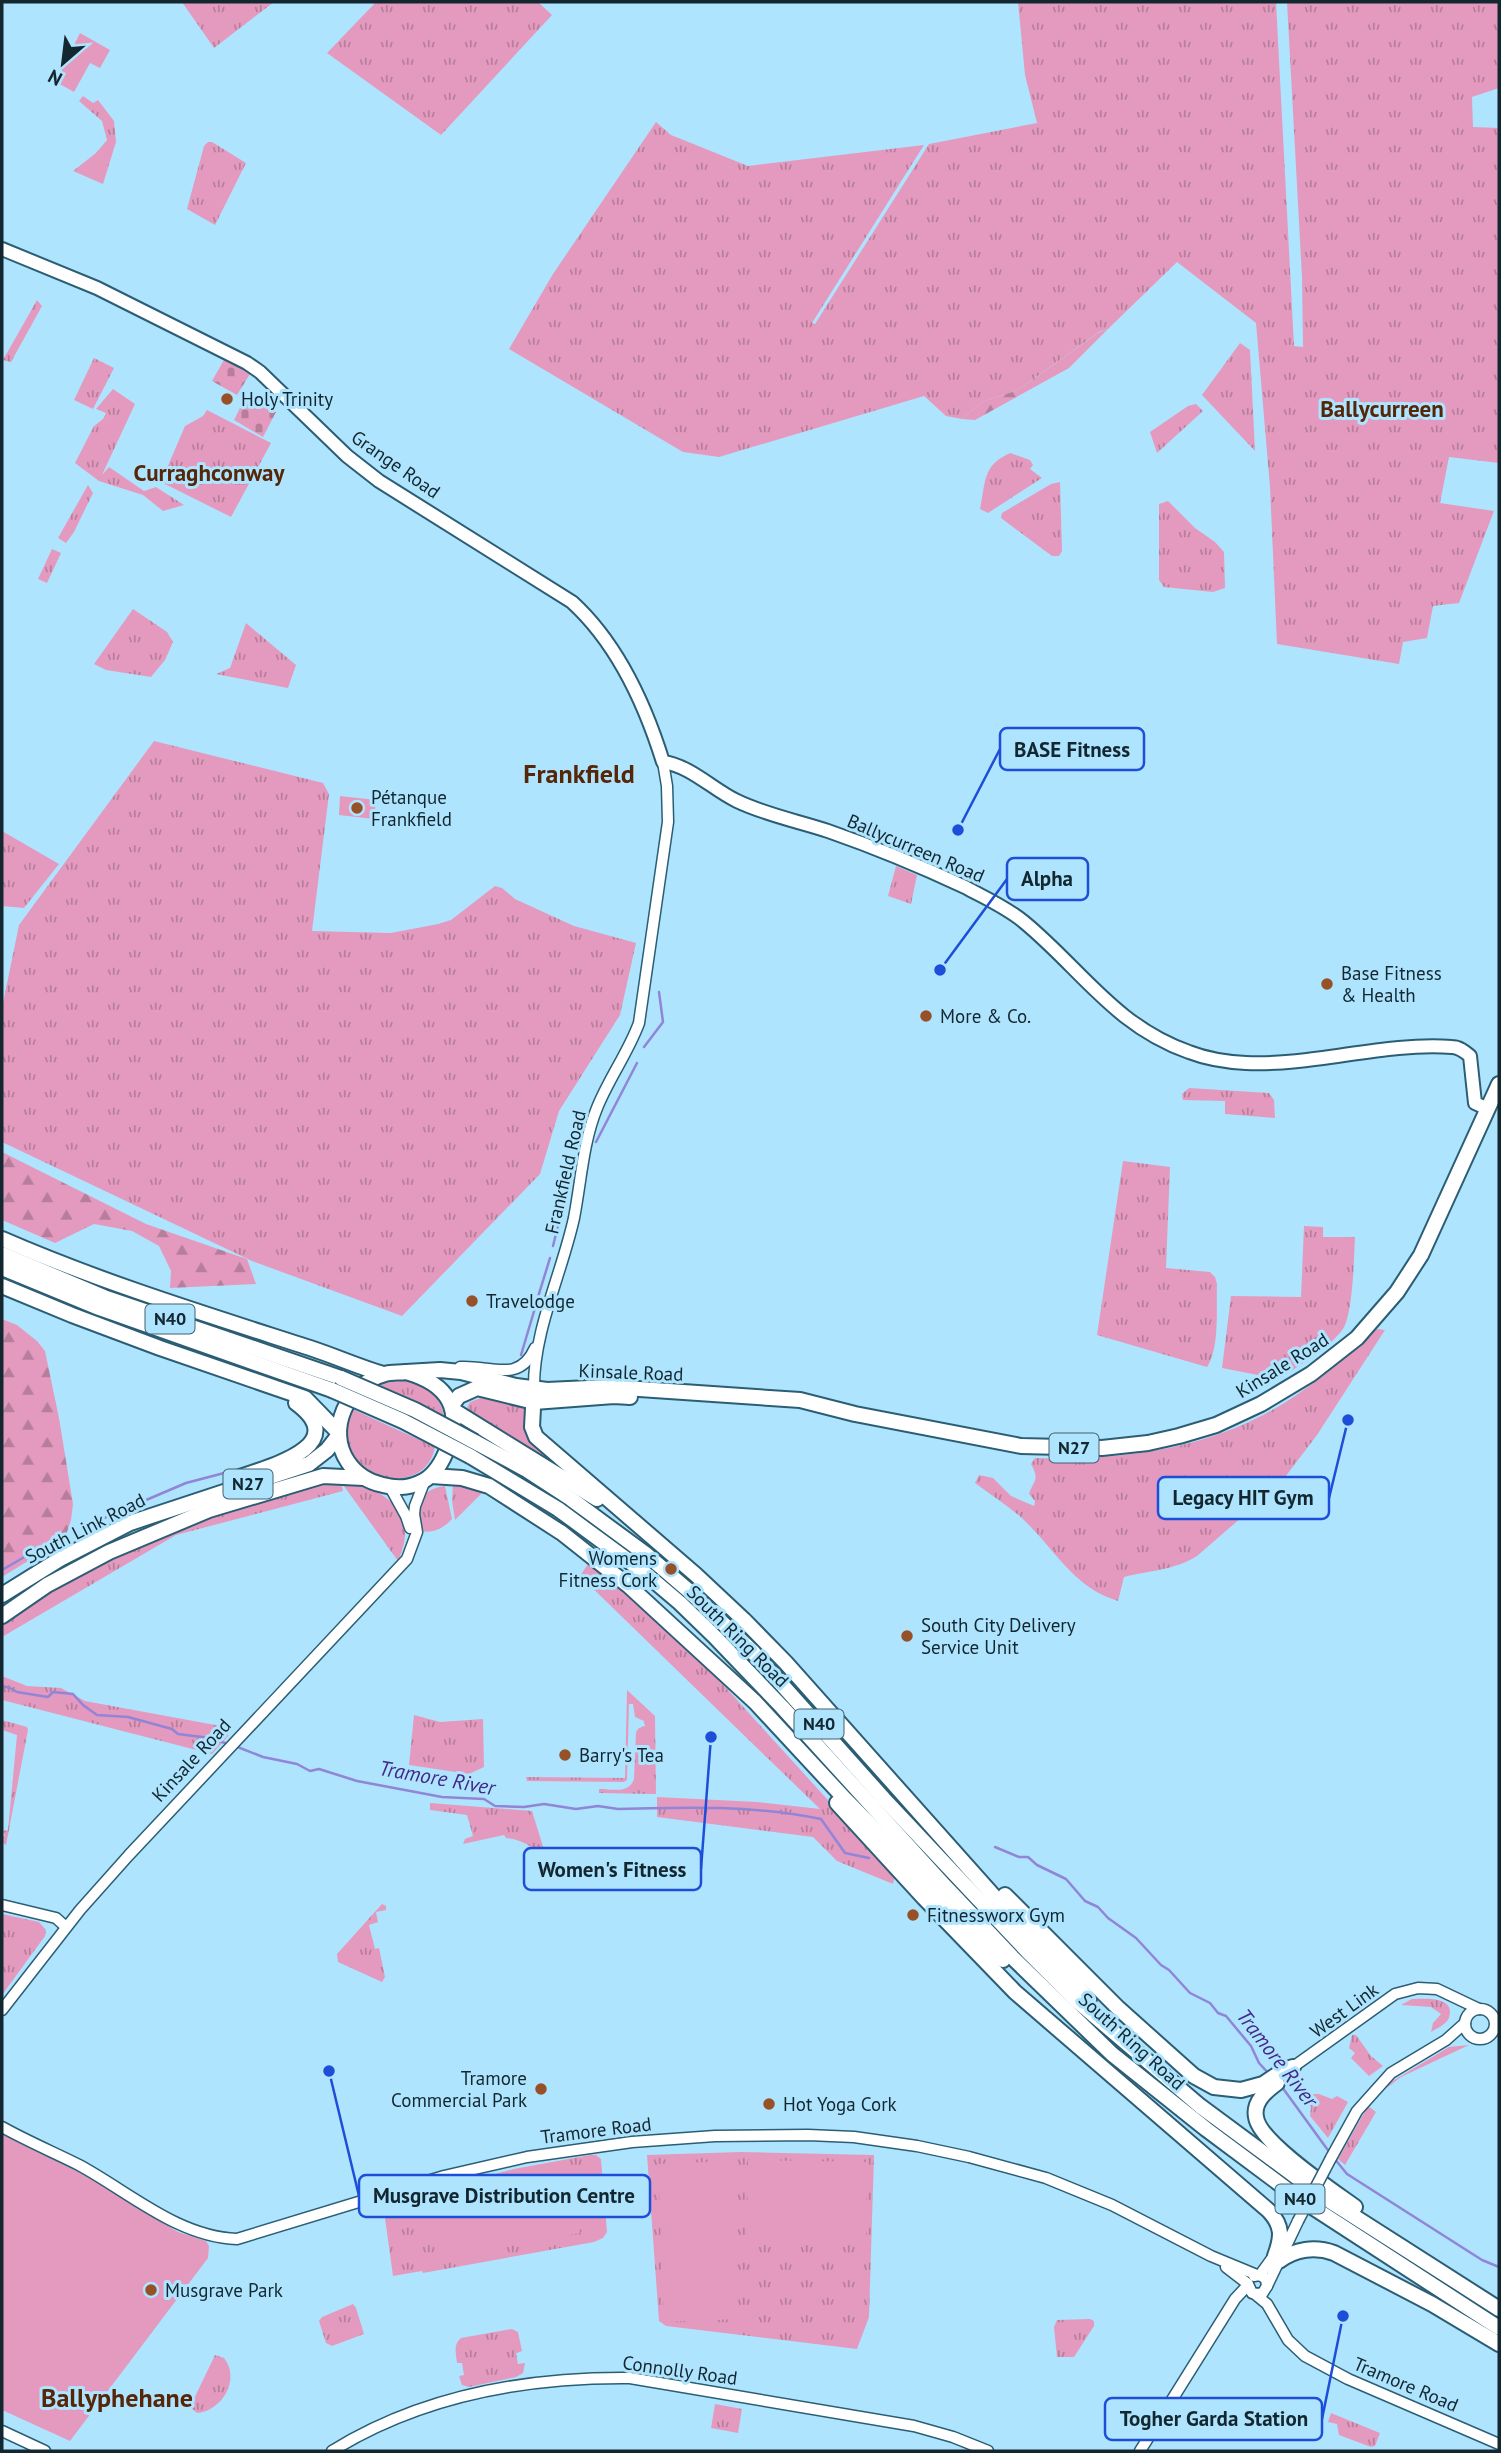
<svg xmlns="http://www.w3.org/2000/svg" width="1501" height="2453" font-family="'PT Sans',sans-serif">
<style>
.grass{fill:url(#grass-tufts)}
.forest{fill:url(#forest-firs)}
.cemetery{fill:url(#cemetery-stones)}
.pitch{fill:#e49abe}
.lines{fill:none;stroke-linecap:round;stroke-linejoin:round}
.stream{stroke:#9085d6;stroke-width:2.5}
.minor-casing{stroke:#2b5e74;stroke-width:13}
.major-casing{stroke:#2b5e74;stroke-width:16}
.highway-casing{stroke:#2b5e74;stroke-width:18}
.minor{stroke:#fff;stroke-width:10}
.major{stroke:#fff;stroke-width:12}
.highway{stroke:#fff;stroke-width:14}
.minor-bridge-casing{stroke:#2b5e74;stroke-width:13;stroke-linecap:butt}
.highway-bridge-casing{stroke:#2b5e74;stroke-width:18;stroke-linecap:butt}
.minor-bridge{stroke:#fff;stroke-width:10}
.highway-bridge{stroke:#fff;stroke-width:14}
.poi-dot{fill:#975128;stroke:#afe4fe;stroke-width:2.5}
.labels{text-anchor:middle;stroke-width:6;stroke-linejoin:round;paint-order:stroke}
.shield{fill:#afe4fe;stroke:#41606e;stroke-width:2}
.shield-label{font-size:18px;font-weight:bold;fill:#122730}
.poi-label{font-size:19px;fill:#122730;stroke:#afe4fe;text-anchor:start}
.street-label{font-size:19px;fill:#122730;stroke:#afe4fe}
.water-label{font-size:21px;font-style:italic;fill:#422a89;stroke:#afe4fe}
.quarter-label{font-size:23px;font-weight:bold;fill:#552608;stroke:#afe4fe}
.district-label{font-size:26px;font-weight:bold;fill:#552608;stroke:#afe4fe}
.leader{fill:none;stroke:#1d4ed8;stroke-width:2.5}
.callout-dot{fill:#1d4ed8;stroke:#afe4fe;stroke-width:2.5}
.callout{fill:#afe4fe;stroke:#1d4ed8;stroke-width:2.5}
.callout-label{font-size:21px;text-anchor:middle;font-weight:bold;fill:#122730}
</style>
<defs>
<pattern id="grass-tufts" width="24" height="20" patternUnits="userSpaceOnUse" patternTransform="scale(1.75)"><rect width="24" height="20" fill="#e49abe"/><path d="M3 7l-1-3M5 7V3M7 7l1-3M15 17l-1-3M17 17v-4M19 17l1-3" fill="none" stroke="#b77e9b"/></pattern>
<pattern id="forest-firs" width="22" height="20" patternUnits="userSpaceOnUse" patternTransform="scale(1.75)"><rect width="22" height="20" fill="#e49abe"/><path d="M5 1l3.5 6h-7zM16 11l3.5 6h-7z" fill="#b77e9b"/></pattern>
<pattern id="cemetery-stones" width="16" height="16" patternUnits="userSpaceOnUse" patternTransform="scale(1.75)"><rect width="16" height="16" fill="#e49abe"/><path d="M2 7V4a2 2 0 0 1 4 0v3zM10 15v-3a2 2 0 0 1 4 0v3z" fill="#b77e9b"/></pattern>
</defs>
<rect width="100%" height="100%" fill="#afe4fe"/>
<g class="grass">
<polygon points="182,2 274,2 214,48"/>
<polygon points="376,2 538,2 552,15 441,135 327,53"/>
<polygon points="1018,2 1276,2 1294,346 1303,347 1302,277 1287,2 1499,2 1499,88 1472,97 1473,127 1499,128 1499,463 1449,457 1440,503 1494,511 1459,603 1433,606 1427,638 1403,642 1399,664 1277,644 1270,487 1256,323 1177,262 1108,329 1099,332 1018,390 982,402 962,419 946,416 924,396 719,457 683,452 509,349 553,274 656,122 671,135 748,166 924,145 812,323 815,324 929,144 1037,123 1025,75"/>
<polygon points="83,96 93,103 98,100 114,121 116,142 103,184 73,171 96,153 107,140 102,121 79,101"/>
<polygon points="208,142 212,142 246,163 215,225 187,209 204,146"/>
<polygon points="37,300 42,306 11,362 3,360"/>
<polygon points="1240,343 1250,350 1255,451 1202,395"/>
<polygon points="94,358 114,368 93,409 74,400"/>
<polygon points="113,389 135,404 102,475 109,467 144,491 156,487 184,505 163,511 143,495 99,481 75,463 94,426 103,419 106,413 96,409"/>
<polygon points="1196,404 1203,411 1157,453 1150,432 1188,406"/>
<polygon points="207,410 271,443 231,517 161,482 185,426 203,416"/>
<path d="M 1010,453 L 1030,460 L 1033,465 L 1030,469 L 1042,478 L 988,513 L 980,509 C 986,481 982,466 1010,453 Z"/>
<polygon points="1060,482 1062,551 1059,556 1052,556 1001,518 1002,513 1051,484"/>
<polygon points="88,485 93,493 74,532 66,543 58,538"/>
<polygon points="1168,501 1195,528 1215,542 1224,552 1225,588 1213,592 1164,587 1159,580 1159,504"/>
<polygon points="52,549 61,553 47,583 38,579"/>
<polygon points="133,609 167,632 173,642 165,660 151,677 106,670 94,664"/>
<polygon points="246,623 296,665 288,688 216,674 230,668"/>
<polygon points="154,741 323,783 329,794 312,931 391,933 438,924 451,920 495,886 502,888 515,899 574,926 636,943 620,1015 559,1111 540,1174 402,1316 252,1261 2,1142 2,1008 19,925"/>
<polygon points="2,831 59,864 24,908 2,906"/>
<polygon points="896,866 917,875 911,904 888,896"/>
<polygon points="1189,1088 1269,1093 1274,1100 1275,1118 1225,1114 1225,1101 1183,1100 1182,1094"/>
<path d="M 1123,1161 L 1170,1167 L 1166,1268 L 1210,1272 L 1215,1277 L 1217,1284 C 1216,1307 1220,1348 1207,1367 L 1097,1335 Z"/>
<path d="M 1304,1226 L 1323,1227 L 1323,1237 L 1355,1237 C 1354,1257 1353,1314 1343,1329 C 1328,1349 1299,1366 1278,1379 L 1222,1368 L 1231,1296 L 1301,1297 Z"/>
<path d="M 1377,1329 L 1385,1330 L 1317,1435 L 1279,1485 L 1197,1556 C 1172,1571 1151,1570 1124,1577 L 1118,1601 C 1075,1588 1057,1553 1027,1523 C 1012,1508 992,1496 975,1483 L 979,1475 L 993,1478 L 1011,1496 L 1034,1506 L 1035,1501 L 1029,1494 C 1034,1479 1040,1481 1031,1464 L 1035,1458 C 1128,1461 1225,1447 1302,1391 C 1329,1373 1353,1351 1377,1329 Z"/>
<path d="M 402,1381 C 423,1382 440,1395 444,1416 L 380,1386 L 384,1383 Z"/>
<polygon points="481,1398 527,1408 525,1424 574,1478 465,1412 470,1402"/>
<path d="M 352,1409 L 435,1447 C 424,1505 324,1476 352,1409 Z"/>
<path d="M 339,1480 C 384,1488 421,1511 398,1561 L 341,1482 L 343,1491 L 176,1535 L 2,1637 L 2,1624 L 51,1589 L 101,1562 L 180,1528 L 295,1489 Z"/>
<polygon points="453,1484 464,1484 484,1491 455,1520 452,1501"/>
<path d="M 445,1486 L 452,1519 C 445,1527 433,1534 422,1531 C 418,1508 416,1490 445,1486 Z"/>
<polygon points="590,1561 699,1658 895,1874 893,1884 837,1861 813,1837 657,1817 657,1797 757,1802 820,1809 580,1576"/>
<polygon points="2,1676 27,1686 61,1688 85,1701 226,1727 224,1734 229,1735 212,1754 2,1700"/>
<path d="M 627,1690 L 655,1716 L 656,1794 L 599,1793 L 599,1789 C 613,1789 629,1794 634,1779 L 636,1732 L 639,1728 L 645,1726 L 644,1721 L 635,1717 L 633,1704 L 629,1704 L 627,1780 L 624,1782 L 527,1781 L 526,1777 L 625,1778 Z"/>
<polygon points="414,1715 440,1722 483,1719 484,1767 469,1774 409,1765"/>
<polygon points="2,1720 27,1727 28,1730 6,1845 2,1842 2,1838 5,1835 2,1831 8,1830 17,1735 2,1730"/>
<path d="M 430,1803 L 532,1811 L 549,1866 C 536,1850 527,1840 506,1838 L 504,1835 L 463,1844 L 465,1839 L 473,1836 L 467,1815 L 430,1810 Z"/>
<polygon points="382,1904 386,1906 386,1910 376,1912 378,1922 369,1925 375,1949 379,1948 385,1977 382,1982 338,1962 337,1954"/>
<polygon points="2,1914 39,1922 46,1930 45,1936 2,1995"/>
<path d="M 1412,1999 C 1424,1999 1451,1996 1450,2013 C 1449,2017 1449,2020 1445,2023 C 1441,2027 1435,2029 1431,2032 L 1433,2023 L 1441,2014 L 1431,2007 L 1401,2005 Z"/>
<polygon points="1352,2035 1356,2035 1371,2056 1383,2066 1369,2076 1351,2058 1355,2053 1349,2048"/>
<polygon points="1469,2045 1401,2077 1388,2087 1386,2085 1449,2047"/>
<polygon points="1309,2094 1319,2094 1332,2099 1337,2096 1348,2102 1328,2138 1310,2116 1311,2107 1306,2097"/>
<polygon points="1368,2106 1376,2112 1345,2165 1338,2159"/>
<polygon points="741,2152 874,2155 869,2317 857,2349 666,2326 659,2321 647,2155"/>
<polygon points="590,2155 596,2155 601,2159 607,2232 603,2238 594,2242 423,2273 422,2271 393,2276 383,2204 514,2169"/>
<polygon points="353,2304 356,2308 364,2334 332,2346 326,2343 319,2321 322,2317"/>
<polygon points="1090,2319 1094,2321 1094,2326 1074,2357 1057,2357 1054,2327 1057,2320"/>
<path d="M 512,2329 L 518,2332 L 522,2351 L 516,2353 L 518,2364 L 525,2363 L 523,2373 L 516,2377 L 469,2387 L 462,2385 L 459,2376 L 464,2375 L 462,2363 L 457,2363 C 456,2353 453,2345 461,2338 Z"/>
<path d="M 215,2355 L 224,2358 C 241,2379 222,2411 197,2413 L 190,2407 Z"/>
<polygon points="715,2404 742,2409 738,2433 711,2428"/>
<polygon points="1331,2413 1380,2433 1375,2446 1371,2447 1339,2435 1337,2424 1328,2422"/>
</g>
<g class="forest">
<polygon points="1108,329 1069,368 975,420 962,419 982,402 1018,390 1098,333"/>
<polygon points="2,1152 146,1224 247,1259 256,1284 170,1288 171,1271 159,1246 132,1231 94,1224 55,1243 2,1220"/>
<polygon points="2,1319 17,1325 37,1341 45,1351 59,1418 73,1504 71,1520 65,1538 2,1577"/>
</g>
<g class="cemetery">
<polygon points="225,358 250,374 237,395 212,381"/>
<polygon points="246,396 276,412 263,437 234,420"/>
</g>
<g class="pitch">
<polygon points="80,33 110,50 100,68 90,63 74,92 56,82"/>
<polygon points="340,796 376,800 374,819 339,815"/>
<polygon points="2,2134 85,2175 178,2232 206,2241 209,2246 208,2258 70,2441 2,2410"/>
<polygon points="748,2160 867,2162 866,2238 747,2237"/>
<polygon points="733,2161 739,2319 664,2322 658,2164"/>
<polygon points="567,2168 580,2233 437,2260 424,2195"/>
</g>
<g class="lines">
<g class="stream">
<polyline points="644,1047 663,1022 659,992"/>
<polyline points="596,1142 637,1063"/>
<polyline points="553,1246 575,1156"/>
<polyline points="538,1297 550,1258"/>
<polyline points="521,1355 535,1308"/>
<polyline points="92,1526 104,1518 186,1483 228,1472"/>
<polyline points="2,1570 59,1537"/>
<polyline points="2,1686 10,1688 17,1692 48,1697 53,1692 73,1694 83,1705 97,1715 128,1717 172,1729 178,1734 210,1738 228,1744"/>
<path d="M 235,1746 L 263,1757 L 297,1764 L 310,1771 L 319,1769 L 357,1781 L 442,1797 L 484,1799 L 495,1806 L 524,1807 L 544,1804 L 576,1809 L 598,1806 L 618,1809 C 686,1807 754,1805 821,1819 L 845,1853 L 869,1858"/>
<polyline points="995,1847 1019,1857 1028,1857 1037,1865 1066,1879 1085,1901 1098,1907 1108,1918 1136,1938 1161,1965 1169,1970 1190,1993 1210,2003 1218,2013 1226,2016 1251,2046 1259,2063 1270,2075"/>
<polyline points="1282,2087 1330,2153"/>
<polyline points="1334,2158 1347,2174 1482,2260 1499,2267"/>
</g>
<g class="minor-casing">
<g id="minor">
<path d="M 460,1367 C 491,1365 519,1384 535,1348"/>
<path d="M 534,1389 C 533,1332 562,1273 574,1218 C 581,1182 583,1142 597,1108 C 609,1078 628,1053 639,1023 L 668,822 L 667,786 L 663,762"/>
<polyline points="390,1487 406,1516 410,1528"/>
<polyline points="2,1905 56,1918 66,1927"/>
<circle cx="1480" cy="2024" r="15"/>
<polyline points="2,2010 80,1910 129,1855 407,1559 417,1532 414,1514 415,1506 425,1480"/>
<polyline points="1293,2067 1395,1994 1418,1988 1437,1989 1479,2009"/>
<path d="M 2,2127 C 27,2141 53,2152 79,2165 C 129,2192 178,2237 237,2239 L 444,2176 L 527,2157 L 632,2142 L 715,2136 L 808,2135 L 854,2137 L 917,2146 L 969,2157 L 1046,2178 L 1112,2205 L 1211,2256 L 1257,2275"/>
<polyline points="1331,2158 1357,2111 1391,2073 1446,2040 1465,2023"/>
<polyline points="1226,2267 1248,2284 1252,2293 1262,2294 1267,2286 1266,2279 1260,2275 1254,2276"/>
<polyline points="1260,2275 1278,2250"/>
<polyline points="1267,2286 1298,2221"/>
<polyline points="1256,2295 1267,2304 1288,2340 1305,2356 1348,2379 1499,2444"/>
<polyline points="2,2431 45,2451"/>
<path d="M 332,2451 C 421,2396 527,2377 630,2378 L 914,2426 L 953,2437 L 988,2451"/>
<polyline points="1140,2451 1235,2299 1248,2285"/>
</g>
</g>
<g class="major-casing">
<path id="major" d="M 2,249 L 97,288 L 247,363 L 260,372 L 347,456 L 379,481 L 572,602 C 618,644 645,704 663,762 C 691,766 712,789 737,801 C 766,815 798,821 828,831 C 874,847 920,866 965,887 C 985,898 1006,907 1024,922 C 1081,969 1115,1026 1189,1052 C 1207,1059 1227,1062 1246,1063 C 1315,1066 1383,1042 1452,1047 C 1459,1047 1464,1051 1470,1056 L 1475,1103 L 1488,1109"/>
</g>
<g class="highway-casing">
<g id="highway">
<path d="M 2,1239 C 103,1283 208,1315 313,1349 C 337,1357 359,1367 383,1374"/>
<polyline points="2,1254 104,1297 341,1378"/>
<polyline points="2,1268 99,1308 332,1390"/>
<polyline points="2,1286 72,1315 160,1348 305,1398 338,1432"/>
<polyline points="406,1372 440,1370 461,1372 516,1386 547,1390 610,1387 800,1400 855,1414 1021,1446 1102,1448 1148,1443 1179,1436 1216,1425 1261,1404 1311,1374 1357,1338 1397,1292 1421,1255 1499,1084"/>
<path d="M 406,1372 C 449,1384 464,1410 446,1452 C 441,1464 432,1478 419,1483 C 408,1488 394,1488 383,1485 C 369,1482 356,1474 348,1462 C 326,1430 347,1384 385,1374 C 392,1372 399,1373 406,1372 Z"/>
<polyline points="534,1389 532,1427 536,1437 696,1575 744,1620 786,1663 999,1902 1089,1999"/>
<polyline points="452,1405 459,1396 477,1388 534,1402 614,1396 630,1397"/>
<polyline points="453,1410 597,1499"/>
<polyline points="475,1442 525,1469 571,1499 647,1555 689,1591 752,1651 884,1799 1028,1952 1077,2001 1200,2106 1322,2196 1499,2309"/>
<polyline points="470,1456 558,1509 641,1570 680,1603 714,1636 782,1707 942,1883 1013,1958 1112,2054 1206,2129 1300,2199 1499,2328"/>
<polyline points="431,1476 462,1478 489,1486 562,1533 629,1586 755,1702 845,1799 1003,1960"/>
<path d="M 234,1479 C 264,1468 355,1447 296,1403"/>
<polyline points="2,1595 60,1559 130,1523 309,1464 327,1450 338,1436"/>
<polyline points="2,1616 47,1585 109,1552 209,1510 323,1476 364,1478"/>
<path d="M 837,1803 L 924,1898 L 1015,1992 L 1269,2211 C 1283,2226 1282,2237 1275,2256"/>
<polyline points="1005,1895 1118,2008 1194,2076 1214,2087 1241,2090 1263,2084 1284,2070 1293,2067"/>
<path d="M 1277,2083 C 1266,2091 1253,2102 1256,2117 C 1259,2142 1333,2191 1355,2207"/>
<path d="M 1279,2261 C 1295,2249 1315,2246 1334,2253 L 1432,2304 L 1499,2344"/>
</g>
</g>
<use href="#minor" class="minor"/>
<use href="#major" class="major"/>
<use href="#highway" class="highway"/>
<g class="minor-bridge-casing">
<polyline id="minor-bridge" points="1298,2221 1331,2158"/>
</g>
<g class="highway-bridge-casing">
<g id="highway-bridge">
<polyline points="341,1378 415,1410 475,1442"/>
<polyline points="332,1390 403,1421 470,1456"/>
</g>
</g>
<use href="#minor-bridge" class="minor-bridge"/>
<use href="#highway-bridge" class="highway-bridge"/>
</g>
<g class="poi-dot">
<circle cx="227" cy="399" r="7"/>
<circle cx="357" cy="808" r="7"/>
<circle cx="1327" cy="984" r="7"/>
<circle cx="926" cy="1016" r="7"/>
<circle cx="472" cy="1301" r="7"/>
<circle cx="671" cy="1569" r="7"/>
<circle cx="907" cy="1636" r="7"/>
<circle cx="565" cy="1755" r="7"/>
<circle cx="913" cy="1915" r="7"/>
<circle cx="541" cy="2089" r="7"/>
<circle cx="769" cy="2104" r="7"/>
<circle cx="151" cy="2290" r="7"/>
</g>
<g class="labels">
<g class="shield">
<rect x="145.5" y="1304.5" width="49" height="29" rx="5"/>
<rect x="1049.5" y="1433.5" width="49" height="29" rx="5"/>
<rect x="223.5" y="1469.5" width="49" height="29" rx="5"/>
<rect x="794.5" y="1709.5" width="49" height="29" rx="5"/>
<rect x="1275.5" y="2184.5" width="49" height="29" rx="5"/>
</g>
<g class="shield-label">
<text x="170" y="1325">N40</text>
<text x="1074" y="1454">N27</text>
<text x="248" y="1490">N27</text>
<text x="819" y="1730">N40</text>
<text x="1300" y="2205">N40</text>
</g>
<g class="poi-label">
<text x="241" y="406">Holy Trinity</text>
<text x="371" y="804">Pétanque<tspan x="371" dy="22">Frankfield</tspan></text>
<text x="1341" y="980">Base Fitness<tspan x="1341" dy="22">&amp; Health</tspan></text>
<text x="940" y="1023">More &amp; Co.</text>
<text x="486" y="1308">Travelodge</text>
<text x="657" y="1565" text-anchor="end">Womens<tspan x="657" dy="22">Fitness Cork</tspan></text>
<text x="921" y="1632">South City Delivery<tspan x="921" dy="22">Service Unit</tspan></text>
<text x="579" y="1762">Barry's Tea</text>
<text x="927" y="1922">Fitnessworx Gym</text>
<text x="527" y="2085" text-anchor="end">Tramore<tspan x="527" dy="22">Commercial Park</tspan></text>
<text x="783" y="2111">Hot Yoga Cork</text>
<text x="165" y="2297">Musgrave Park</text>
</g>
<g class="street-label">
<text transform="translate(396 464) rotate(35)" y="7">Grange Road</text>
<text transform="translate(916 848) rotate(23)" y="7">Ballycurreen Road</text>
<text transform="translate(565 1172) rotate(-77)" y="7">Frankfield Road</text>
<text transform="translate(1282 1365) rotate(-32)" y="7">Kinsale Road</text>
<text transform="translate(631 1372) rotate(2)" y="7">Kinsale Road</text>
<text transform="translate(85 1528) rotate(-27)" y="7">South Link Road</text>
<text transform="translate(738 1636) rotate(45)" y="7">South Ring Road</text>
<text transform="translate(191 1760) rotate(-47)" y="7">Kinsale Road</text>
<text transform="translate(1344 2010) rotate(-36)" y="7">West Link</text>
<text transform="translate(1132 2041) rotate(42)" y="7">South Ring Road</text>
<text transform="translate(596 2130) rotate(-7)" y="7">Tramore Road</text>
<text transform="translate(680 2370) rotate(8)" y="7">Connolly Road</text>
<text transform="translate(1406 2384) rotate(23)" y="7">Tramore Road</text>
</g>
<g class="water-label">
<text transform="translate(437 1778) rotate(10)" y="7">Tramore River</text>
<text transform="translate(1277 2058) rotate(52)" y="7">Tramore River</text>
</g>
<g class="quarter-label">
<text x="1382" y="417">Ballycurreen</text>
<text x="209" y="481">Curraghconway</text>
</g>
<g class="district-label">
<text x="579" y="783">Frankfield</text>
<text x="117" y="2407">Ballyphehane</text>
</g>
</g>
<path class="leader" d="M958 830L1000 749M940 970L1007 879M1348 1420L1329 1498M711 1737L701 1869M329 2071L359 2196M1343 2316L1322 2419"/>
<g class="callout-dot">
<circle cx="958" cy="830" r="7"/>
<circle cx="940" cy="970" r="7"/>
<circle cx="1348" cy="1420" r="7"/>
<circle cx="711" cy="1737" r="7"/>
<circle cx="329" cy="2071" r="7"/>
<circle cx="1343" cy="2316" r="7"/>
</g>
<g class="callout">
<rect x="1000" y="728" width="144" height="42" rx="7"/>
<rect x="1007" y="858" width="81" height="42" rx="7"/>
<rect x="1158" y="1477" width="171" height="42" rx="7"/>
<rect x="524" y="1848" width="177" height="42" rx="7"/>
<rect x="359" y="2175" width="291" height="42" rx="7"/>
<rect x="1105" y="2398" width="217" height="42" rx="7"/>
</g>
<g class="callout-label">
<text x="1072" y="757">BASE Fitness</text>
<text x="1047" y="886">Alpha</text>
<text x="1243" y="1505">Legacy HIT Gym</text>
<text x="612" y="1877">Women's Fitness</text>
<text x="504" y="2203">Musgrave Distribution Centre</text>
<text x="1214" y="2426">Togher Garda Station</text>
</g>
<rect width="1501" height="2453" fill="none" stroke="#122730" stroke-width="7"/>
<g transform="translate(63 63) rotate(208)" stroke="#afe4fe" stroke-width="5" paint-order="stroke">
<path d="M0-5L12 26L0 18L-12 26Z" fill="#122730"/>
<text y="-10" font-size="19" font-weight="bold" text-anchor="middle" fill="#122730">N</text>
</g>
</svg>
